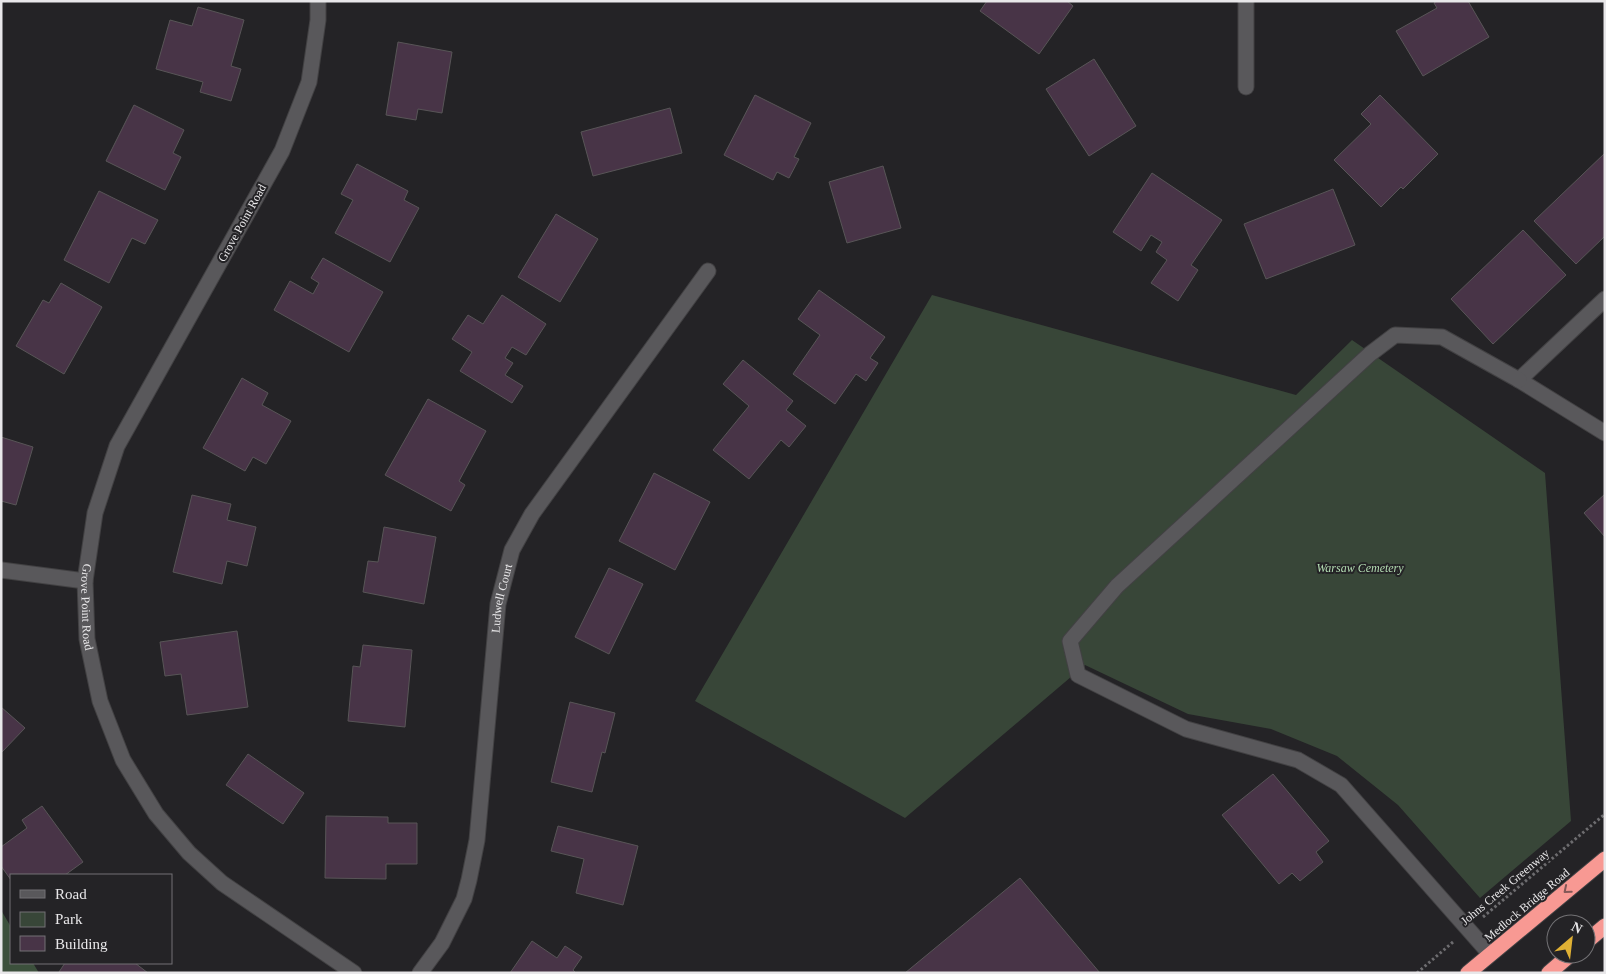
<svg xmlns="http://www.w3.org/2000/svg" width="1606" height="974" font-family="'Times New Roman',serif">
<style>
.green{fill:#384638}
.forest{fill:#3c503c}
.building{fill:#483447;stroke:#585557}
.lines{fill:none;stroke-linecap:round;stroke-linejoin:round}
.minor-casing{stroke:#424143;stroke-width:17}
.highway-casing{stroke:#424143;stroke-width:17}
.path{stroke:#6d6c6f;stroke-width:3;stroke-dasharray:2.5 2.5;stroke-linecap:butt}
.minor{stroke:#59585b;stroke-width:15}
.highway{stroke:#f89993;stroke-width:15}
.oneway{stroke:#835857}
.labels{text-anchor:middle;stroke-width:4;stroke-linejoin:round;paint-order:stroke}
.street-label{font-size:12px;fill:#e8e7e9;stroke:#242326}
.park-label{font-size:12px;font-style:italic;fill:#b3dcb2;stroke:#242326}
</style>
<rect width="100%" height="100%" fill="#242326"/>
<polygon class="green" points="932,295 1296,395 1352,340 1545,473 1571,821 1480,898 1398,805 1337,756 1271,729 1188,714 1085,665 905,818 695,701"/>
<polygon class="forest" points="1,910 11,927 11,963 33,963 39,973 1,973"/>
<g class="building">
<polygon points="987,1 1067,1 1073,6 1039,54 980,11"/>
<polygon points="1437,1 1468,1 1489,37 1423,76 1396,31 1437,8 1434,3"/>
<polygon points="198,7 244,20 231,66 241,69 231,101 200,92 203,82 156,69 170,20 192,26"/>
<polygon points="398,42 452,52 442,113 418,109 416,120 386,115"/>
<polygon points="1094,59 1136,126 1089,156 1046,89"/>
<polygon points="755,95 811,123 794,157 799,159 789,178 777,172 773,180 724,155"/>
<polygon points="1380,95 1438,154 1403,189 1401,187 1381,207 1334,160 1371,124 1361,114"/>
<polygon points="134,105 184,130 173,153 181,157 165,190 106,161"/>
<polygon points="670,108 682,153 593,176 581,132"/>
<polygon points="1605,153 1605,236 1576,264 1534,221"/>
<polygon points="357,164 408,191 404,200 419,208 390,262 335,233 353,200 341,194"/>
<polygon points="883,166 901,228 847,243 829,182"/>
<polygon points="1152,173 1222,220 1191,265 1198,270 1178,301 1151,283 1167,260 1156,252 1162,242 1151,235 1141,251 1113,232"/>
<polygon points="1333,189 1355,245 1266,279 1244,224"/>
<polygon points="99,191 158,220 145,244 132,238 109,283 64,260"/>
<polygon points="556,214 598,239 560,302 518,277"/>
<polygon points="1523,230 1566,275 1493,344 1451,299"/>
<polygon points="323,258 383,292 349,352 274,310 290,281 313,294 319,283 311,278"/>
<polygon points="61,283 102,307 64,374 16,346 43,300 49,303"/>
<polygon points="819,290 885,337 870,358 878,363 866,381 856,374 835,404 793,374 820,335 798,319"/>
<polygon points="502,295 546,324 526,355 512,347 505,358 513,363 505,375 523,386 512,403 460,371 472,352 452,339 468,315 483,324"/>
<polygon points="743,360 793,401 786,410 806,426 789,447 781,440 749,479 713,450 749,406 723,384"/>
<polygon points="242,378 268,393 262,405 291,421 266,464 253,457 245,471 203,448"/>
<polygon points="428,399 486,431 459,481 465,485 451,511 385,475"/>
<polygon points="1,437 33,447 16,505 1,501"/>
<polygon points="654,473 710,502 675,570 619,541"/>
<polygon points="1605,494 1605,537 1584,513"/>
<polygon points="192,495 231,504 227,520 256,527 247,566 227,561 222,584 173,572"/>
<polygon points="384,527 436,537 424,604 363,592 368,561 378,562"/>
<polygon points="609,568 643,584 609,654 575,637"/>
<polygon points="237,631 248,707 187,715 181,674 165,676 160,642"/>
<polygon points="363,645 412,650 405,727 348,721 353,666 360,667"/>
<polygon points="570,702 615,713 605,753 602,752 592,792 551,782"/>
<polygon points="1,707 25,728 1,753"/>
<polygon points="248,754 304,793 283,824 226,785"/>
<polygon points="1273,774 1329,841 1316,852 1323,862 1300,881 1292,873 1279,884 1222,815"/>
<polygon points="42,806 83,862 65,875 11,875 11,880 1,866 1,847 27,828 22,820"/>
<polygon points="326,816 388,817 388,823 417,823 417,864 386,864 386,879 325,878"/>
<polygon points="558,826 638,846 623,905 576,893 584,859 551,851"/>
<polygon points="1020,878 1100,973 905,973"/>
<polygon points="532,941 557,958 565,946 582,957 573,970 576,973 510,973"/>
<polygon points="65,963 135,963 148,973 60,973 59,972"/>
</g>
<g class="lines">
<g class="minor-casing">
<g id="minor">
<path id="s1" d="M 318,1 L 318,20 L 309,82 L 282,151 L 117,446 L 95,513 L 85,581 L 87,639 L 100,701 L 123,760 L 156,814 L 189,853 L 222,883 L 354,973"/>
<polyline points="1246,87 1246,1"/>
<polyline points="1605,299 1519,380 1605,433"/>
<polyline points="1,570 85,581"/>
<polyline points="1490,954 1341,785 1298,760 1186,729 1078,675 1070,641 1117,586 1370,354 1395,335 1442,337 1519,380"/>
<path id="s2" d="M 420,973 L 442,943 L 464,899 L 469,880 L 477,840 L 498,604 L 512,550 L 532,514 L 708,271"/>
</g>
</g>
<g class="highway-casing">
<g id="highway">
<polyline points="1586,942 1605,926"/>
<polyline points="1468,973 1605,859"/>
<polyline points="1549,973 1571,954"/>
</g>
</g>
<g class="path">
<polyline points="1483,917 1605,814"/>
<polyline points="1417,973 1453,942"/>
</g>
<use href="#minor" class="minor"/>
<use href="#highway" class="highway"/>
</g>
<defs><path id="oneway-chevron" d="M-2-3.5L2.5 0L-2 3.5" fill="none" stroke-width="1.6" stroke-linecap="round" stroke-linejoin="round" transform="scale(1.25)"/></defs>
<use class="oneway" href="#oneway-chevron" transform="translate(1567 890) rotate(140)"/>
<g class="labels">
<g class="street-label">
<text transform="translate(242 223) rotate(-61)" y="4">Grove Point Road</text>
<text dy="4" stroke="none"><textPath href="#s2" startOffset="390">Ludwell Court</textPath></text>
<text dy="4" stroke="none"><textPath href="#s1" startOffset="659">Grove Point Road</textPath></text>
<text transform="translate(1505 887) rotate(-40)" y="4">Johns Creek Greenway</text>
<text transform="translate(1527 905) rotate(-40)" y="4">Medlock Bridge Road</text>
</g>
<g class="park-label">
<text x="1360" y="572">Warsaw Cemetery</text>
</g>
</g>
<rect width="1606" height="974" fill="none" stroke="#e8e7e9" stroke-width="5"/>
<rect x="10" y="874" width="162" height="90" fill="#242326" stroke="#727174"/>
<rect x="20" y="890" width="25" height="8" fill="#59585b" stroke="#727174"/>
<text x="55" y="899" font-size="15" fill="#e8e7e9">Road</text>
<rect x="20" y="912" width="25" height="15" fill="#384638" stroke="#727174"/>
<text x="55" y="924" font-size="15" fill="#e8e7e9">Park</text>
<rect x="20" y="936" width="25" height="15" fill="#483447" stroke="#727174"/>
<text x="55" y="949" font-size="15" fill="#e8e7e9">Building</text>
<g transform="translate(1571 939) rotate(28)"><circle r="24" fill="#242326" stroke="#727174"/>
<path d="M0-4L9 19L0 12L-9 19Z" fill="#dfb034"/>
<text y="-8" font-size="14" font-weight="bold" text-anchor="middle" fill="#e8e7e9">N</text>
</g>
</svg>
